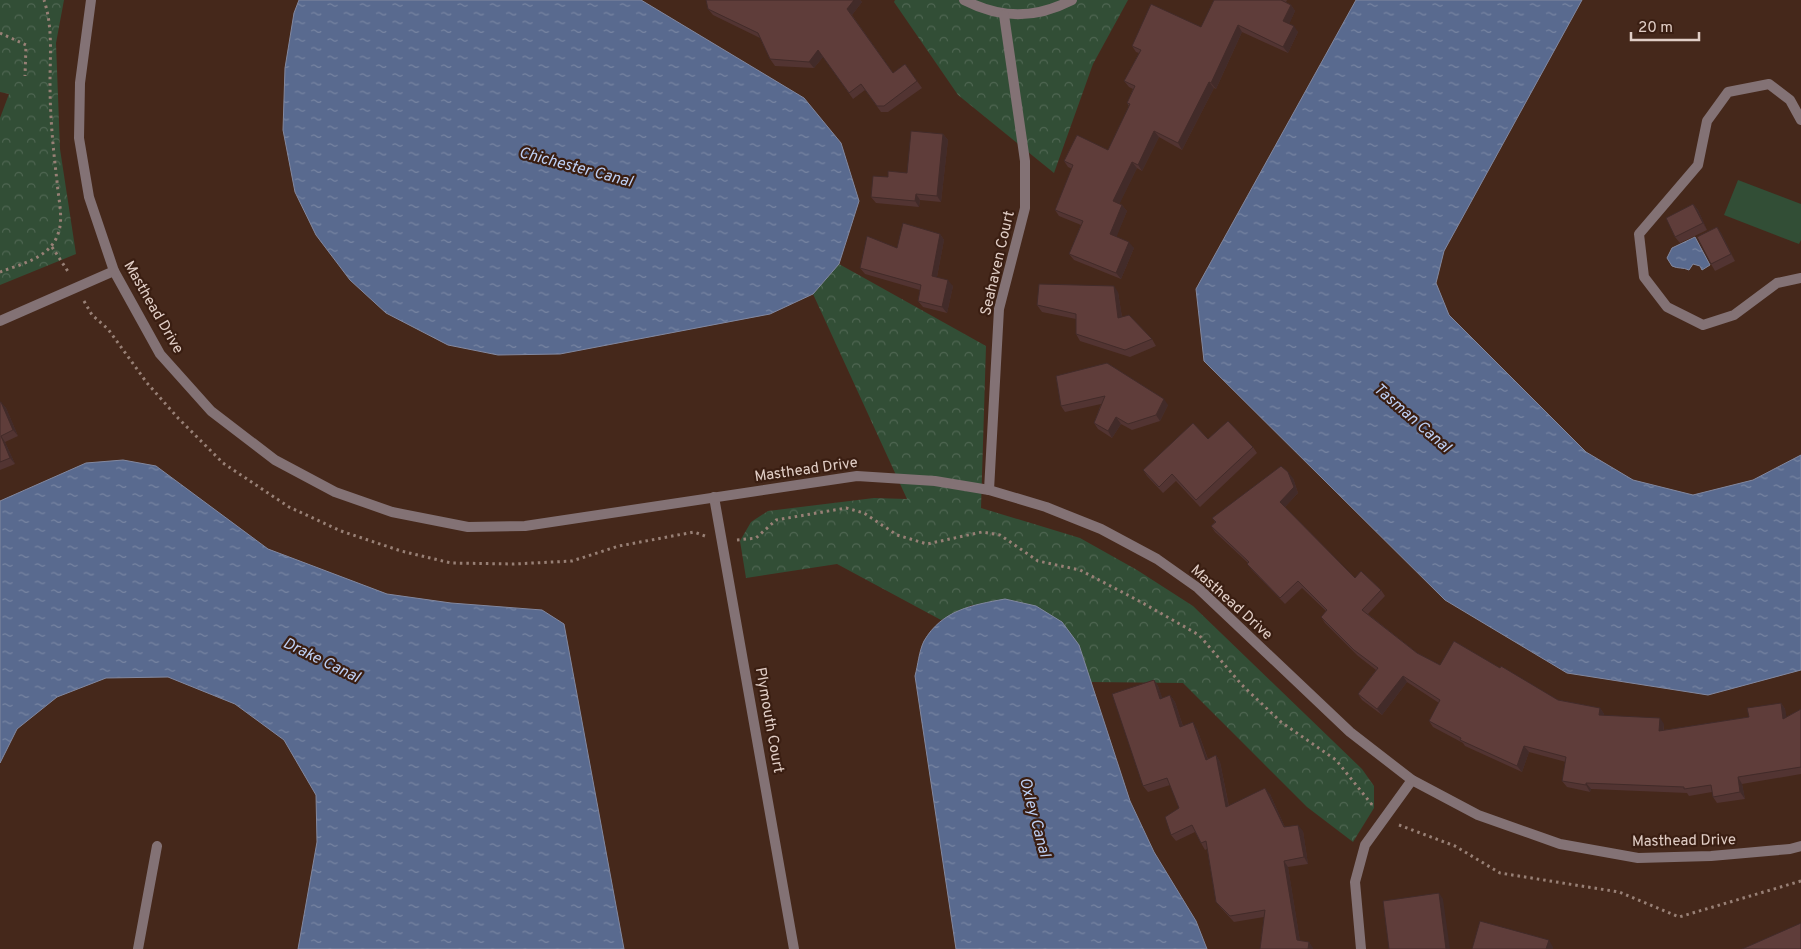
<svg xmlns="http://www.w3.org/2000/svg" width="1801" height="949" font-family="Overpass,sans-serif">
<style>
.park{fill:url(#park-crowns)}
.garden{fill:#324e36}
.water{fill:url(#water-ripples);stroke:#8288a0}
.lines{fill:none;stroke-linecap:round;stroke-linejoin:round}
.path{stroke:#988076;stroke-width:3;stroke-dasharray:2.5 4;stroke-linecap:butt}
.minor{stroke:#837275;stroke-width:10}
.tertiary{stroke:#837275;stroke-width:10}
.wall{fill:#523432}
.shaded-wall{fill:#422b29}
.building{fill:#5f3d3a;stroke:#422b29}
.labels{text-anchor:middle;stroke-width:4.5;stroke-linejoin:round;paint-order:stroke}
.street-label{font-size:15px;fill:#e1cec6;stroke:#3a1e12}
.water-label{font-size:16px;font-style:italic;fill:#bdcff4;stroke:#3a1e12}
</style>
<defs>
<pattern id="park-crowns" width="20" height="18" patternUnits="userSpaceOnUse" patternTransform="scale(1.25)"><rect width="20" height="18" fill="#324e36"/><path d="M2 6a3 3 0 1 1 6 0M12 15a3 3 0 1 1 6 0" fill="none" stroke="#4f6652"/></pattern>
<pattern id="water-ripples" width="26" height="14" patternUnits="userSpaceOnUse" patternTransform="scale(1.25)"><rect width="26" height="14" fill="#596a8f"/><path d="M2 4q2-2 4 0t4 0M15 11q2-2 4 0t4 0" fill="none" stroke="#7885a2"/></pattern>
</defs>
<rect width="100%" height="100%" fill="#45281b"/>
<g class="park">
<polygon points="0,0 64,0 56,43 60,149 76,254 0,285 0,118 9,94 0,92"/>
<polygon points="895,0 1128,0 1093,64 1054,173 958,95 894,2"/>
<polygon points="839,264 986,346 981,508 1080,538 1137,570 1193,606 1362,769 1374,786 1374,808 1353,842 1307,807 1183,683 1091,682 1079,645 972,605 941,620 837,564 746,578 740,541 751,522 768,511 874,498 907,499 813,294"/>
</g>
<polygon class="garden" points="1738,180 1801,204 1801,240 1799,244 1724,215"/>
<g class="water">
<polygon points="299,0 641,0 804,98 841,143 859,201 839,264 813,294 770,314 560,354 498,355 448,345 386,313 350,280 316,235 295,192 283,130 285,68 294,13"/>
<polygon points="1356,0 1582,0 1444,251 1436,283 1449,315 1586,452 1633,480 1693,495 1753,480 1801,455 1801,670 1708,695 1567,673 1445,600 1204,361 1196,289"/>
<path d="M 1695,237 L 1710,265 L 1702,270 L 1700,266 L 1693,264 L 1689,270 C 1683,267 1678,269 1672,266 L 1667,258 L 1672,248 Z"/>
<polygon points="123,460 156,466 268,549 387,594 451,603 542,610 564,624 624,949 298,949 317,842 316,795 284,740 235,704 168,677 106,678 57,697 17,729 0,763 0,501 86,463"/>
<path d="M 1005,599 L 1036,606 L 1062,622 L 1079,645 L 1130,801 L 1154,852 L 1196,921 L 1207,949 L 956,949 L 915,676 C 918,665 919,651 924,641 C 942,610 972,605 1005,599 Z"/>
</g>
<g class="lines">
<g class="path">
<polyline points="0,33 26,45 25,76"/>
<polyline points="52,247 69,273"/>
<path d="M 0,272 C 21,264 50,258 58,234 C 64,218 58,198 57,181 C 53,148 50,116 50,83 C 50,55 53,27 44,0"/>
<polyline points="84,301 92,315 108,329 147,383 178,418 223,463 289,507 341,531 401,551 451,563 514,564 572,561 619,546 694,532 705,536"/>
<polyline points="737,540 756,538 776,520 846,508 864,513 897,535 927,544 982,532 1000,535 1038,561 1080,570 1141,602 1199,635 1242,685 1281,722 1336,760 1373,806"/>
<polyline points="1399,825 1455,846 1500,873 1619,892 1679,917 1801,881"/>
</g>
<g class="minor">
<path d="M 964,0 C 1001,19 1035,19 1072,0"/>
<polyline points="1801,120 1790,100 1769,84 1728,92 1707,121 1698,165 1639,234 1644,277 1667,307 1703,325 1734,315 1777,283 1801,278"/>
<polyline points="0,321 114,271"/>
<polyline points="989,490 999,309 1025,208 1025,161 1004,15"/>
<polyline points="714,497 794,949"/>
<polyline points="138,949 157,846"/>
<polyline points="1361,949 1355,882 1365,845 1412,780"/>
</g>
<polyline class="tertiary" points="91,0 80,83 79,138 89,197 114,271 160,354 211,411 275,460 335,492 392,512 468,527 525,526 857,476 935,481 989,490 1046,507 1101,529 1157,559 1198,588 1350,732 1412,780 1478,815 1560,844 1638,858 1711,856 1790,849 1801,846"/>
</g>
<g class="wall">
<polygon points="706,0 860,0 862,2 852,15 893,73 905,64 922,88 888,112 881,112 865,90 853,99 823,57 814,68 775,66 770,59 760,38 713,15 708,9"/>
<polygon points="1214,0 1287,0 1286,2 1291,5 1295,11 1289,24 1298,32 1288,53 1242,32 1216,89 1214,88 1182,150 1159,137 1142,171 1137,168 1119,204 1122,205 1127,211 1116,237 1134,248 1121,279 1074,260 1069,254 1081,225 1059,216 1055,210 1072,169 1068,167 1064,161 1108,150 1129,106 1127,103 1133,89 1129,87 1124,81 1139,53 1136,52 1132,46 1201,27"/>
<polygon points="943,134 948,140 941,202 920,200 919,207 876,203 871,197 888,177 907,173"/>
<polygon points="1693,204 1698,210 1707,230 1680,243 1675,237"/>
<polygon points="1717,227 1721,233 1735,261 1715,271 1711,264"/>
<polygon points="940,234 944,240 937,277 953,286 947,313 923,307 918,301 920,290 865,274 860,268 897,248"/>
<polygon points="1118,292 1122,317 1152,339 1156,346 1130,357 1080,341 1076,334 1076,319 1042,312 1037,305"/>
<polygon points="1056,376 1168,405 1160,421 1132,430 1121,424 1112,438 1098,429 1094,423 1101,404 1065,412 1061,406"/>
<polygon points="0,402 6,408 18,436 5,442 15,464 0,470"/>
<polygon points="1208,439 1253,447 1257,453 1200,507 1176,481 1163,493 1147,476 1143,470"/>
<polygon points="1293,478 1298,493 1285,507 1355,578 1381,590 1385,596 1368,614 1417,653 1440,665 1500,668 1558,700 1600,708 1604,714 1604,716 1664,724 1664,730 1749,717 1781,703 1785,709 1786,717 1801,709 1801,774 1742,784 1745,799 1717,803 1713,797 1712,792 1689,796 1687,793 1591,789 1590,792 1567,787 1562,781 1566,762 1529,752 1522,772 1465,746 1463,743 1433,727 1429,721 1439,703 1407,682 1382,715 1362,700 1358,694 1376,670 1358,656 1325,623 1321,617 1326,611 1302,588 1285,604 1252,570 1247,564 1248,563 1215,532 1211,526 1215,522 1212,518"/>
<polygon points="1154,680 1158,686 1162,698 1170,695 1175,702 1183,726 1197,729 1208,759 1216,755 1220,762 1229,806 1270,794 1285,827 1303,831 1308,864 1288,867 1300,941 1309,942 1313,949 1260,949 1264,917 1234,922 1221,908 1216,902 1207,849 1205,850 1201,843 1195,832 1176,841 1171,835 1179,808 1170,785 1148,792 1143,786"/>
</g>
<g class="shaded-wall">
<polygon points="854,0 860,0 862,2 852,15 847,9"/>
<polygon points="1291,5 1295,11 1288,27 1283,21"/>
<polygon points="1238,25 1242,32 1216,89 1211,83"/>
<polygon points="1294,26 1298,32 1288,53 1283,47"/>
<polygon points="818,50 823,57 814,68 809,62"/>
<polygon points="1209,82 1214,88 1182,150 1178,143"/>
<polygon points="1154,131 1159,137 1142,171 1138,165"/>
<polygon points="943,134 948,140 941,202 937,196"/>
<polygon points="1132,162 1137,168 1118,207 1113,201"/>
<polygon points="916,194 920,200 919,207 915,201"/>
<polygon points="1693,204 1698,210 1707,230 1703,223"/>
<polygon points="1122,205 1127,211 1115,241 1110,234"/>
<polygon points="1717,227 1721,233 1735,261 1731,254"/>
<polygon points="940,234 944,240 936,282 932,276"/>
<polygon points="1129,242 1134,248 1121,279 1116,273"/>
<polygon points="948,280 953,286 947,313 942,307"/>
<polygon points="1114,286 1118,292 1123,324 1118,318"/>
<polygon points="1164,399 1168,405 1160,421 1156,415"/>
<polygon points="1,402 6,408 18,436 13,430"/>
<polygon points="1116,417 1121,424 1112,438 1108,431"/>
<polygon points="1,436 5,442 15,464 10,458"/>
<polygon points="1288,472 1293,478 1298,493 1284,508 1280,502"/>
<polygon points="1403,676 1407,682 1382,715 1377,709"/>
<polygon points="1154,680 1158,686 1165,705 1160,699"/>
<polygon points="1170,695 1175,702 1185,733 1180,727"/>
<polygon points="1781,703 1785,709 1788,725 1783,719"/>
<polygon points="1600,708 1604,714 1603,722 1599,715"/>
<polygon points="1660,718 1664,724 1663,737 1659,731"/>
<polygon points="1193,722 1197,729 1210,766 1206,760"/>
<polygon points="1524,746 1529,752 1522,772 1517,766"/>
<polygon points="1216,755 1220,762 1230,813 1226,807"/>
<polygon points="1738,777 1742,784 1745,799 1740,792"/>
<polygon points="1586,783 1591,789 1590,792 1586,785"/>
<polygon points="1265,788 1270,794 1288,834 1284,827"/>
<polygon points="1298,825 1303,831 1308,864 1304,857"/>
<polygon points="1284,861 1288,867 1301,947 1297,940"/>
<polygon points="1439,893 1443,899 1450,949 1446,949"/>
<polygon points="1549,940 1553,947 1553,949 1546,949"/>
<polygon points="1309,942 1313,948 1313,949 1308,949"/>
</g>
<g class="building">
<polygon points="706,0 854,0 847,9 893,73 905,64 917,81 884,106 877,106 861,84 849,93 818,50 809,62 770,59 758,33 708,9"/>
<polygon points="1214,0 1281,0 1291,5 1283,21 1294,26 1283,47 1238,25 1211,83 1209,82 1178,143 1154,131 1138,165 1132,162 1113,201 1122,205 1110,234 1129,242 1116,273 1069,254 1083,221 1055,210 1073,165 1064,161 1077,135 1108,150 1130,104 1127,103 1135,86 1124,81 1141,50 1132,46 1151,4 1201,27"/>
<polygon points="911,131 943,134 937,196 916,194 915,201 871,197 873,176 888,177 888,171 907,173"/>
<polygon points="1693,204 1703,223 1675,237 1666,218"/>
<polygon points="903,223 940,234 932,276 948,280 942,307 918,301 921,285 860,268 867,236 897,248"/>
<polygon points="1717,227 1731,254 1711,264 1697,237"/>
<polygon points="1039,284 1114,286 1118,318 1129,315 1152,339 1125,350 1076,334 1076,314 1037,305"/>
<polygon points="1107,363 1164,399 1156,415 1128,424 1116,417 1108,431 1094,423 1105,396 1061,406 1056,376"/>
<polygon points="0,402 1,402 13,430 1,436 10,458 0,462"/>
<polygon points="1228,421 1253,447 1196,500 1172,474 1159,487 1143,470 1193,423 1208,439"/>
<polygon points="1281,466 1288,472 1294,487 1280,502 1355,578 1361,571 1381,590 1362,610 1417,653 1440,665 1454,641 1500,668 1501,666 1558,700 1600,708 1599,715 1660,718 1659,731 1749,717 1747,708 1781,703 1783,719 1801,709 1801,767 1738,777 1740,792 1713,797 1711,785 1684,789 1684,787 1586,783 1586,785 1562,781 1566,757 1524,746 1517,766 1460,740 1461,738 1429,721 1440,700 1403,676 1377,709 1358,694 1378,668 1354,650 1321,617 1327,610 1298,581 1280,598 1247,564 1249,562 1211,526 1216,522 1212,518"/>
<polygon points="1154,680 1160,699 1170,695 1180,727 1193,722 1206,760 1216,755 1226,807 1265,788 1284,827 1298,825 1304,857 1284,861 1297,940 1309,942 1308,949 1260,949 1265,910 1230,916 1216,902 1206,841 1201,843 1192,825 1171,835 1165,817 1179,808 1167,778 1143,786 1112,694"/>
<polygon points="1439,893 1446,949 1389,949 1383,901"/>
<polygon points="1480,921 1549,940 1546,949 1472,949"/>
<polygon points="1801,923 1801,949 1742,949"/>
</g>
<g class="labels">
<g class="street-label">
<text transform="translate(997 263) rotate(-77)" y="5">Seahaven Court</text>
<text transform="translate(154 307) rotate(60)" y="5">Masthead Drive</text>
<text transform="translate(806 469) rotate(-8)" y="5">Masthead Drive</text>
<text transform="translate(1232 602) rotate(42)" y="5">Masthead Drive</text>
<text transform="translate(770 720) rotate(80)" y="5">Plymouth Court</text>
<text transform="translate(1684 840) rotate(-1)" y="5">Masthead Drive</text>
</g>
<g class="water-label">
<text transform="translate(576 166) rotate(15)" y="6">Chichester Canal</text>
<text transform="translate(1413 417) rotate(41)" y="6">Tasman Canal</text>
<text transform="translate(322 659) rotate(26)" y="6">Drake Canal</text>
<text transform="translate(1036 817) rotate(75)" y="6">Oxley Canal</text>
</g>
</g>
<path d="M1631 32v8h68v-8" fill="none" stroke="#e1cec6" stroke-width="2.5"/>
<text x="1638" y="32" font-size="15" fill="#e1cec6" stroke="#3a1e12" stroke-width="4" paint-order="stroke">20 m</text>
</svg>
